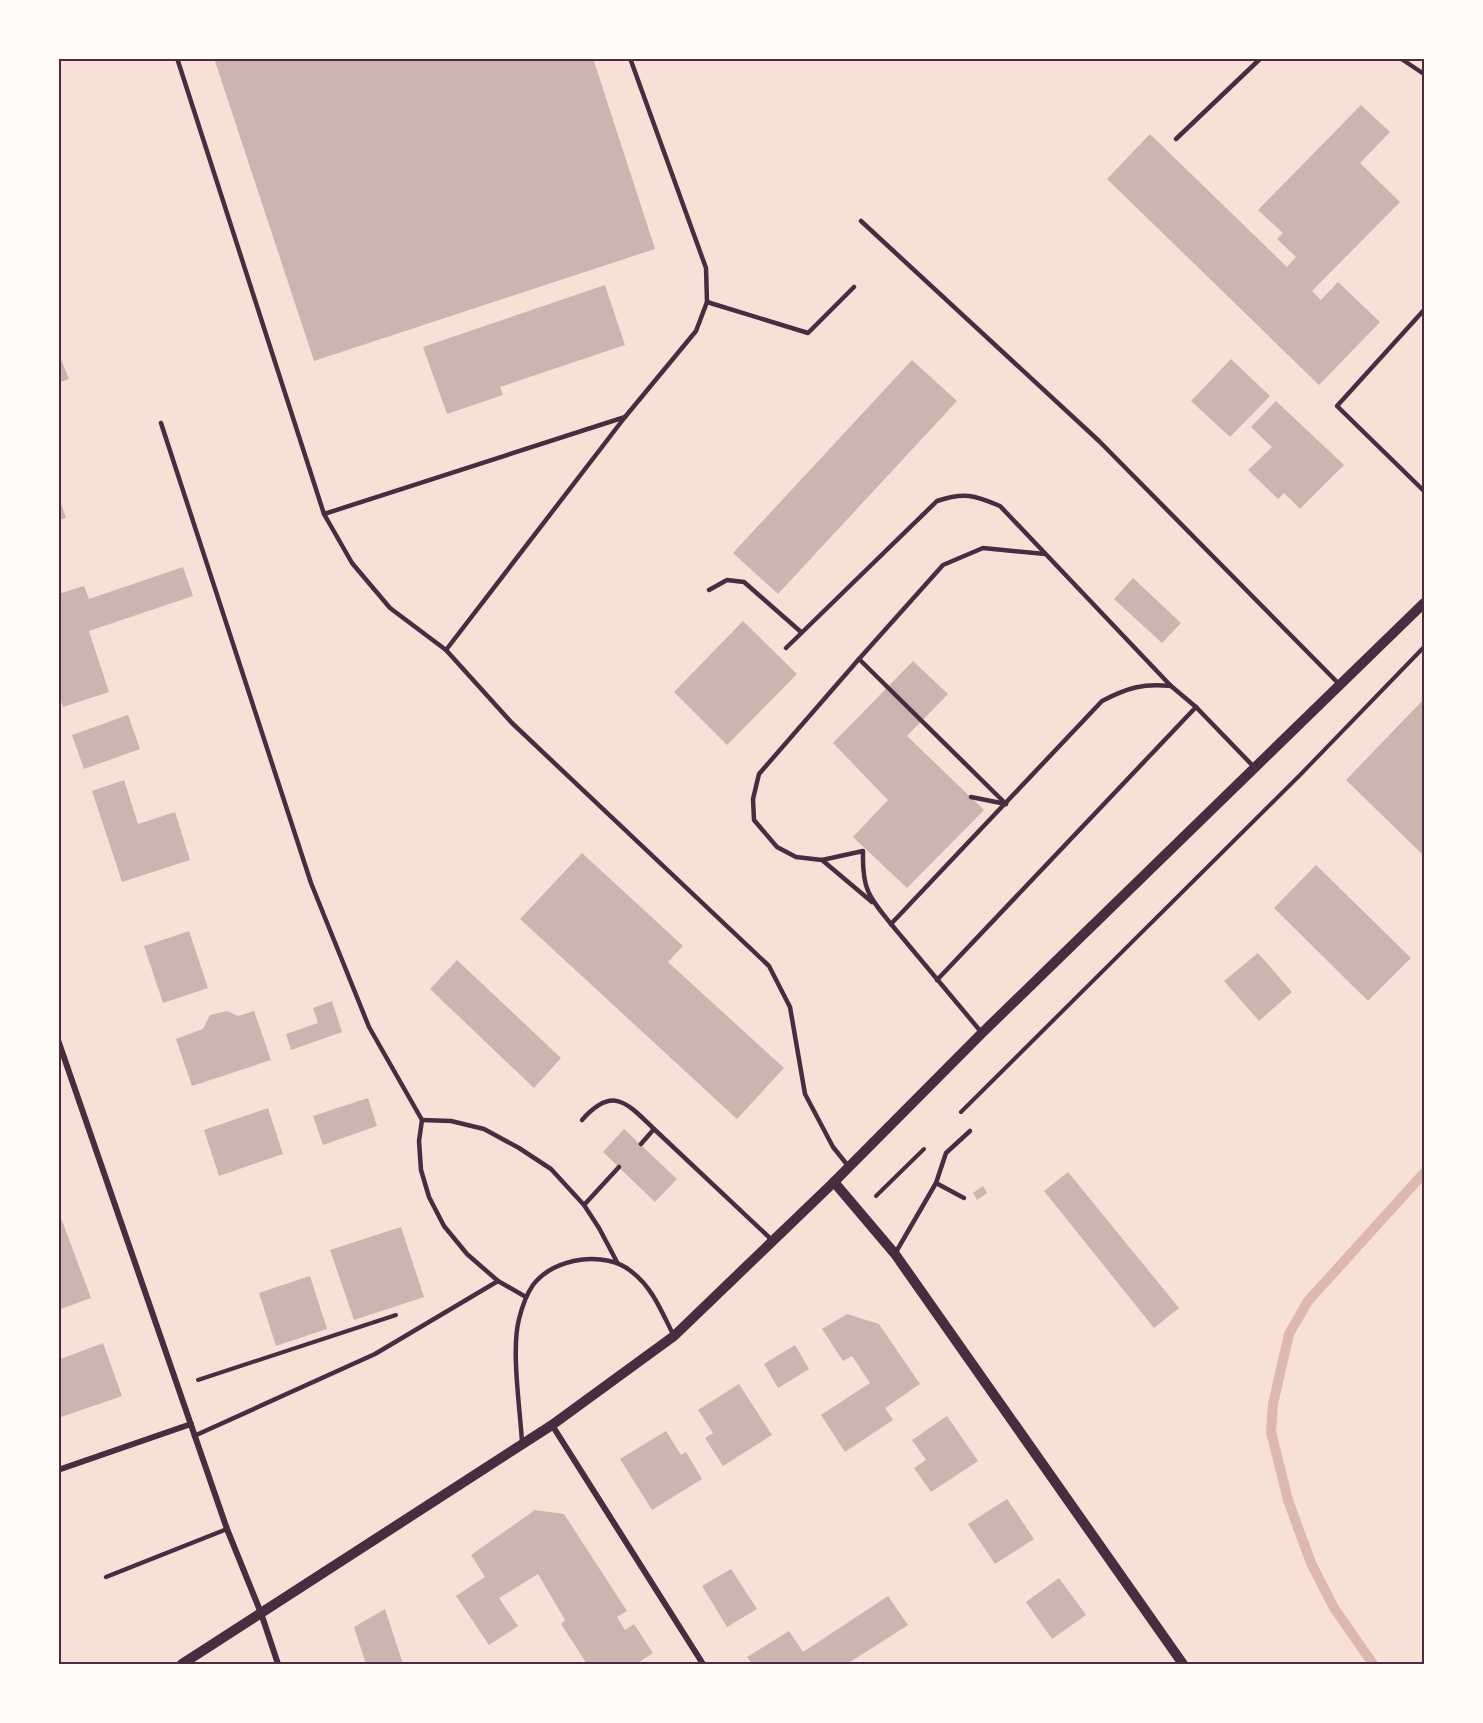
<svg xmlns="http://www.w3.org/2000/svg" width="1483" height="1723" font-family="Ubuntu,sans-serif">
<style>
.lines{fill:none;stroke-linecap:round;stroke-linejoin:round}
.stream{stroke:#dcb8b0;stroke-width:10}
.building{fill:#ccb4b1}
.path{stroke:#4a2c40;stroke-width:4}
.service{stroke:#4a2c40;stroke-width:4.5}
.minor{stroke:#4a2c40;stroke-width:6}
.tertiary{stroke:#4a2c40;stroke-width:10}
.neatline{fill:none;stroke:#4a2c40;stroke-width:2}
</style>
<rect width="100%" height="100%" fill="#f7e1d7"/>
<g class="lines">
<polyline class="stream" points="1373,1664 1334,1608 1311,1563 1288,1500 1271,1432 1273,1404 1289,1334 1308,1301 1424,1173"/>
</g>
<g class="building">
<polygon points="214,58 593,58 655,249 314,361"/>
<polygon points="1361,105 1390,132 1360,163 1400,202 1312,291 1321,300 1338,282 1380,322 1319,385 1107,179 1150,134 1287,267 1296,257 1277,239 1283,233 1258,210"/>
<polygon points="605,285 625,345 500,387 503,395 447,414 423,347"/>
<polygon points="58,352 69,379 58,383"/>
<polygon points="1231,359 1270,396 1230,437 1191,401"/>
<polygon points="912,360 957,401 778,594 733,553"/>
<polygon points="1276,401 1344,465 1300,509 1284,493 1278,499 1248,470 1272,447 1251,427"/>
<polygon points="58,495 66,518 58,520"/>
<polygon points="183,567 193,596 89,631 109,692 63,707 58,692 58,594 84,586 89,599"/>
<polygon points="1133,578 1181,623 1162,643 1114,599"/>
<polygon points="743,621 797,674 727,745 674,692"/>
<polygon points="913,661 948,694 907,736 984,810 907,888 853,837 888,800 833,743"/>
<polygon points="1424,699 1424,856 1346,780"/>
<polygon points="128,715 140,749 84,769 72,735"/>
<polygon points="124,780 138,824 175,812 190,860 122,882 92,791"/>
<polygon points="582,853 683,946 668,962 784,1068 737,1119 520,919"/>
<polygon points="1316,865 1411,958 1368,1001 1274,908"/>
<polygon points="189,931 208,988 163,1003 144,946"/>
<polygon points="1258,953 1292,992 1259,1021 1224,981"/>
<polygon points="457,960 561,1058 534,1088 430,989"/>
<polygon points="332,1001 342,1032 291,1050 286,1034 318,1023 313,1008"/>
<polygon points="227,1011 238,1016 254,1011 271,1060 192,1086 176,1039 203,1029 210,1015"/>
<polygon points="368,1098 377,1126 323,1145 313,1116"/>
<polygon points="268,1108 283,1154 219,1176 204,1130"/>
<polygon points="624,1129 677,1179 655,1202 603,1152"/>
<polygon points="1068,1172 1179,1308 1154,1328 1044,1191"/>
<polygon points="983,1186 987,1193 977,1200 973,1193"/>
<polygon points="58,1210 91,1298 58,1310"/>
<polygon points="401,1227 424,1297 354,1320 330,1250"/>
<polygon points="310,1276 327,1329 276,1346 259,1293"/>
<polygon points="847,1314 879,1324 920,1384 885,1408 893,1420 845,1452 821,1415 870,1383 852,1356 843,1361 822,1329"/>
<polygon points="103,1343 122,1396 58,1418 58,1360"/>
<polygon points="795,1345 809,1369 778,1388 764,1364"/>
<polygon points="739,1384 772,1435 723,1466 705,1438 713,1433 698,1410"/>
<polygon points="947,1416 978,1461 931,1492 914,1468 926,1460 912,1440"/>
<polygon points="666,1431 681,1455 686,1452 702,1479 652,1510 620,1459"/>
<polygon points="1007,1499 1034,1539 995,1564 968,1524"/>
<polygon points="535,1510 564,1514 627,1611 617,1617 625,1630 634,1624 653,1653 638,1663 639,1664 587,1664 561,1624 565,1620 538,1574 499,1598 518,1626 489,1645 456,1596 485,1577 471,1555"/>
<polygon points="731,1569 757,1609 727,1627 702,1586"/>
<polygon points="1059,1578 1086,1615 1052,1639 1026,1602"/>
<polygon points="888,1596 908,1625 847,1664 752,1664 747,1657 789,1631 803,1652"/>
<polygon points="385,1609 403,1664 366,1664 354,1627"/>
</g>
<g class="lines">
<g class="path">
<polyline points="961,1112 1301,774 1424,647"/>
<polyline points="876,1196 924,1149"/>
<polyline points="198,1380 396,1315"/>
</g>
<g class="service">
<polyline points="177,58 324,514 352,563 390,608 446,650 512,723 769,966 790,1007 805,1094 833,1147 849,1167"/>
<polyline points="1400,58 1424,74"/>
<polyline points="1176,139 1261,58"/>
<polyline points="861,221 1099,441 1340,685"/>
<polyline points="707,302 808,333 854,287"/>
<polyline points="1424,310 1337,406 1424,491"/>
<polyline points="161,423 311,883 369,1027 422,1120 419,1141 421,1170 429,1197 444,1226 467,1254 498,1281 526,1297"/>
<polyline points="324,514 625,417"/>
<polyline points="709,590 727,580 744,582 801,632"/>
<path d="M 786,648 L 937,501 C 964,492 974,495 1000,506 L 1171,686 L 1196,707 L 1254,767"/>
<polyline points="446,650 625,417 696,331 707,302 706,268 630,58"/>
<polyline points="859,659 943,565 983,548 1045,554"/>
<polyline points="971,797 1006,804"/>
<polyline points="822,860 872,902"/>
<path d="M 891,924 C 868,896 862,888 863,851 L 822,860 L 796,857 L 777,847 L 754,820 L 753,799 L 759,774 L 859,659 L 1006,804"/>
<polyline points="937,980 1196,707"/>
<path d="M 982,1033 L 891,924 L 1102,701 C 1127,688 1143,683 1171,686"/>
<polyline points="422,1120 451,1121 484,1129 519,1148 551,1169 584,1205 599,1228 617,1262"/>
<path d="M 582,1120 C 613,1085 627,1103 654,1129"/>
<polyline points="641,1144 654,1129 773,1241"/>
<polyline points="936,1183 964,1198"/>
<polyline points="584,1205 619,1167"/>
<polyline points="896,1252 936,1183 946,1153 970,1131"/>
<polyline points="194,1436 375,1354 498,1281"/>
<path d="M 522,1442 C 520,1408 511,1350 519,1319 C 522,1307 526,1295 533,1285 C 554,1257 606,1250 632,1272 C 653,1288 662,1313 674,1336"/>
<polyline points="106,1577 227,1529"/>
</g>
<g class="minor">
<polyline points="58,1040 227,1529 261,1613 278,1664"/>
<polyline points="552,1425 703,1664"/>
<polyline points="58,1470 191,1424"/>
</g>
<g class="tertiary">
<polyline points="834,1182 895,1254 1183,1664"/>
<polyline points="182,1664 552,1425 674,1336 834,1182 982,1033 1424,603"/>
</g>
</g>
<rect width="1483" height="1723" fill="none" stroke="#fffaf5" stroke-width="120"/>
<rect x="60" y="60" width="1363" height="1603" class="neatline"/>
</svg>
